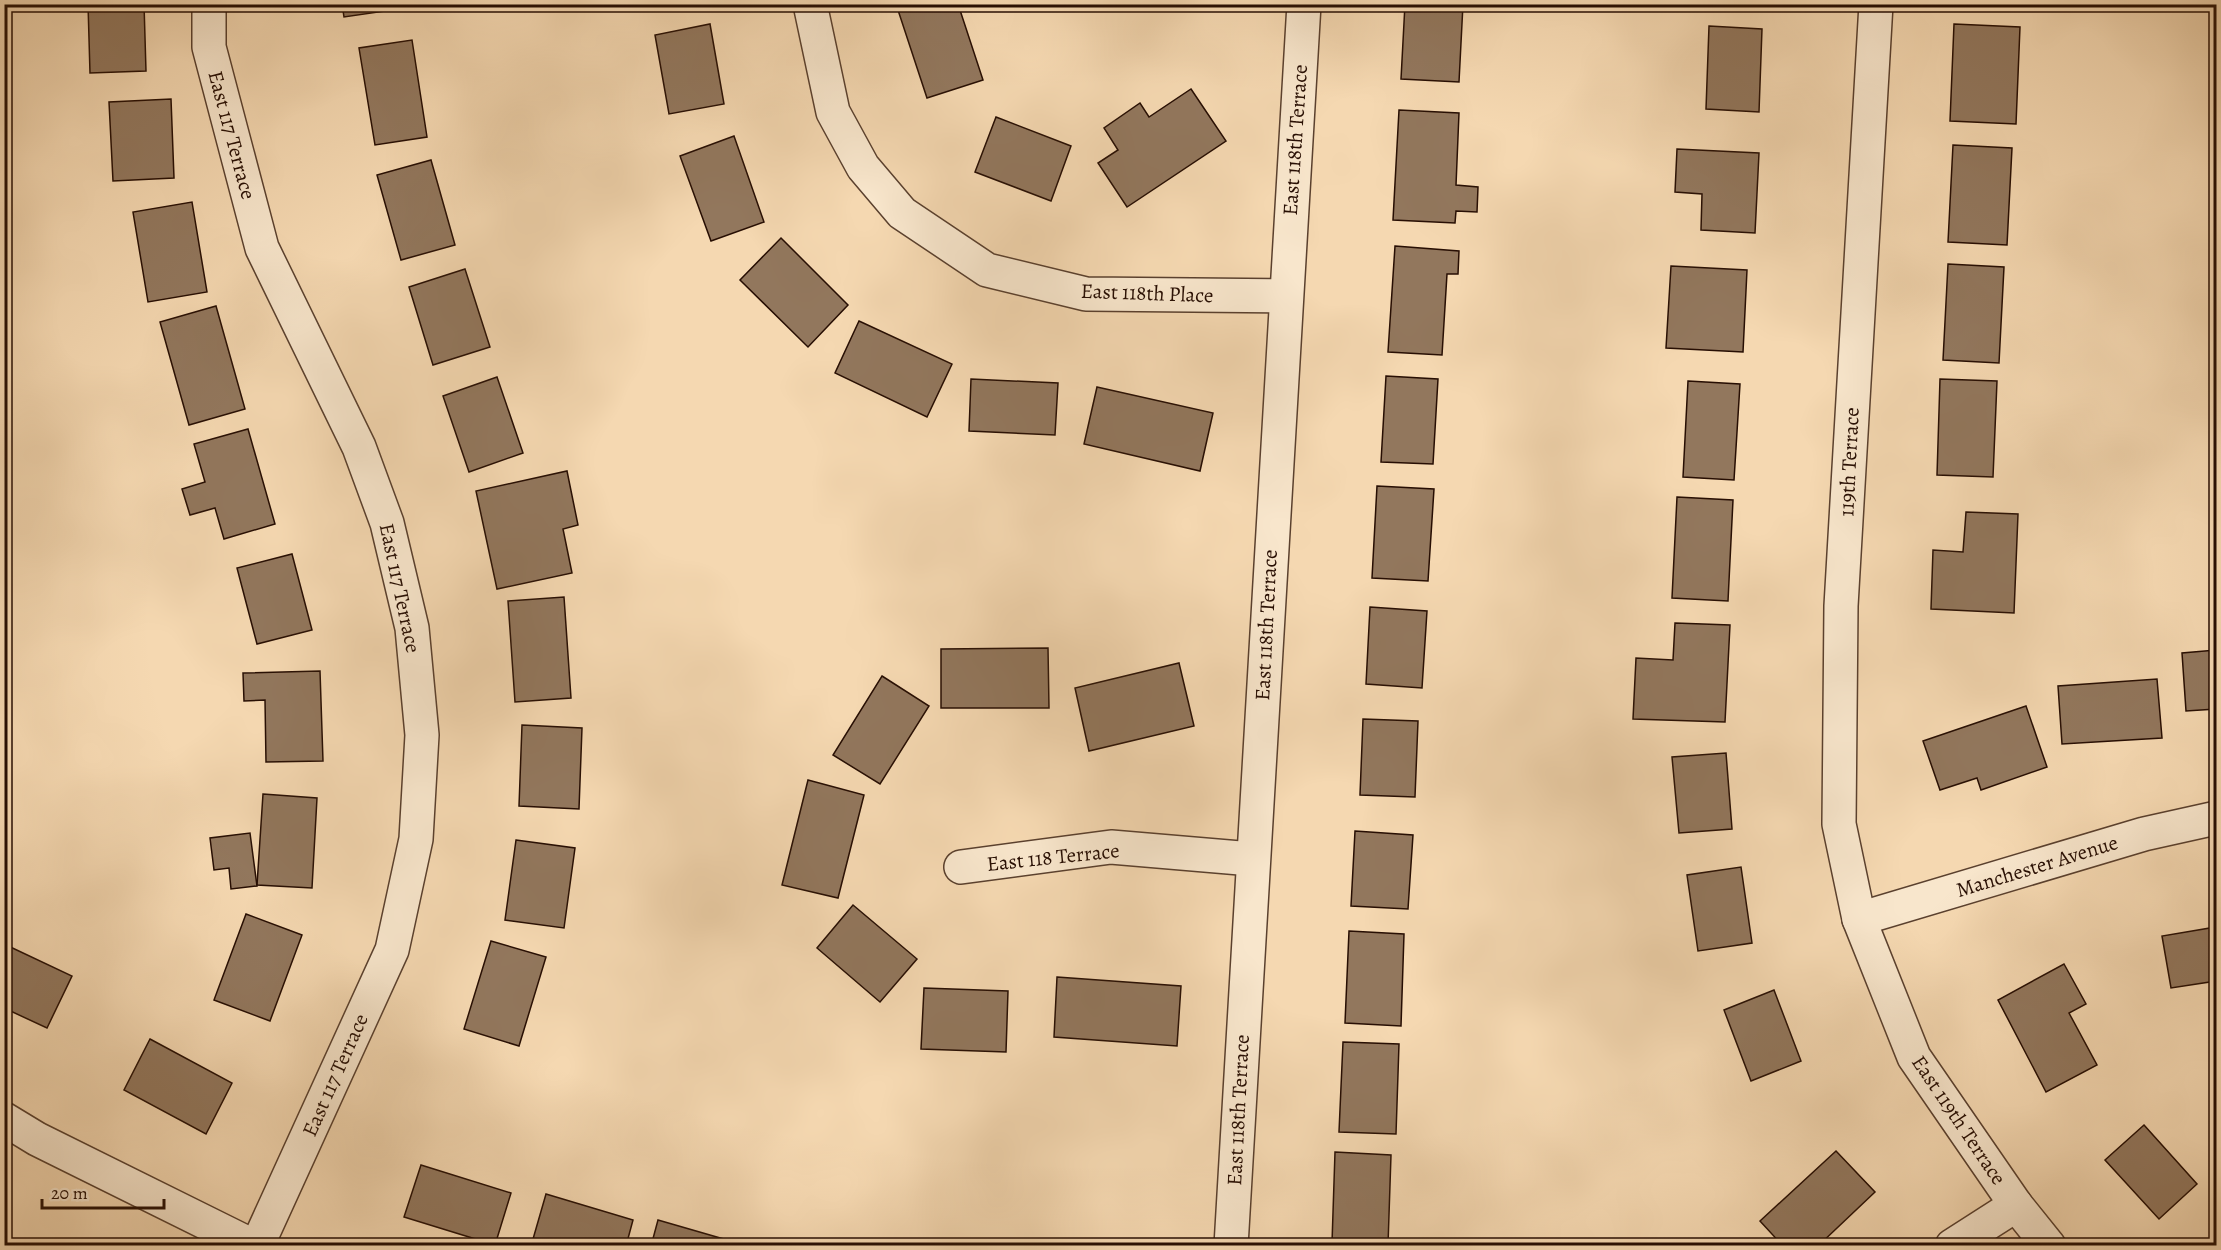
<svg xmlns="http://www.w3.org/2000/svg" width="2221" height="1250" font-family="Alegreya,serif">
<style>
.building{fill:#92775d;stroke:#270e03;stroke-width:1.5}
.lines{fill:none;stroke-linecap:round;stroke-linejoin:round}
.street-casing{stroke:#5a402e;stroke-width:36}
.street{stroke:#f8e6cc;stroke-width:33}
.labels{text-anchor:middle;stroke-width:6;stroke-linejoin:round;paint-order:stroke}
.street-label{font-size:21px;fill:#270e03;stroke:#f8e6cc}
</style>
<rect width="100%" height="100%" fill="#f5d8b1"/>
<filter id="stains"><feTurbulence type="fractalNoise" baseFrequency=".00333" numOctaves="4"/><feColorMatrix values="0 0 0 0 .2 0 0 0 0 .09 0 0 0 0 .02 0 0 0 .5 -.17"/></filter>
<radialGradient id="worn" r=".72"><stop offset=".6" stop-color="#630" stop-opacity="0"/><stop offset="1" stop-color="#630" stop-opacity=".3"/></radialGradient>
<g class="building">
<polygon points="88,4 144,4 146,71 90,73"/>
<polygon points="342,4 419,4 420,6 344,17"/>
<polygon points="896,4 958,4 983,80 927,98"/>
<polygon points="1169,4 1221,4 1221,11 1169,8"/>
<polygon points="1405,4 1463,4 1459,82 1401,79"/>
<polygon points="710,24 724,104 669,114 655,35"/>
<polygon points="1954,24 2020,27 2016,124 1950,121"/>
<polygon points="1709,26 1762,29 1759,112 1706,109"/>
<polygon points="412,40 427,137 375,145 359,48"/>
<polygon points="1191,89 1226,141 1127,207 1098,163 1118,150 1104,128 1140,103 1149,117"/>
<polygon points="171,99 174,178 113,181 109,102"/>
<polygon points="1399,110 1459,113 1456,185 1478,187 1477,212 1456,211 1455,223 1393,220"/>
<polygon points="996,117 1071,146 1051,201 975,172"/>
<polygon points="734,136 764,222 711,241 680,156"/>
<polygon points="1953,145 2012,148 2007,245 1948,242"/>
<polygon points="1677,149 1759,153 1755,233 1701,230 1702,194 1675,192"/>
<polygon points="431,160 455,245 401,260 377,175"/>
<polygon points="192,202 207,292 148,302 133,212"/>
<polygon points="781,238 848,305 808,347 740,280"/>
<polygon points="1395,246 1459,251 1458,274 1447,274 1442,355 1388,352"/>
<polygon points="1948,264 2004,267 1999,363 1943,360"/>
<polygon points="1671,266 1747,270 1743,352 1666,348"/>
<polygon points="465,269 490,347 433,365 409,287"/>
<polygon points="216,306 245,409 189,425 160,322"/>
<polygon points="859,321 952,364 927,417 835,373"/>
<polygon points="1386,376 1438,379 1433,464 1381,462"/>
<polygon points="497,377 523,453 469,472 443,396"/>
<polygon points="971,379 1058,383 1055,435 969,431"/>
<polygon points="1940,379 1997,381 1993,477 1937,475"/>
<polygon points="1688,381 1740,384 1734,480 1683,477"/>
<polygon points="1097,387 1213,413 1200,471 1084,444"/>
<polygon points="248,429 275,524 224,539 215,508 190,515 182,489 205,482 194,444"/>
<polygon points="567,471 578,525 563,529 572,573 497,589 476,491"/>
<polygon points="1377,486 1434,489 1428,581 1372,578"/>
<polygon points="1677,497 1733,500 1728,601 1672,598"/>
<polygon points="1966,512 2018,514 2014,613 1931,609 1933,550 1963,552"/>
<polygon points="292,554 312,630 257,644 237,568"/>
<polygon points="564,597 571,698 515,702 508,601"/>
<polygon points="1370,607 1427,611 1422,688 1366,684"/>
<polygon points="1675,623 1730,625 1725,722 1633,719 1636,658 1673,660"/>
<polygon points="1048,648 1049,708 941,708 941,649"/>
<polygon points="2216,650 2216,709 2186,711 2182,653"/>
<polygon points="1179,663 1194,726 1089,751 1075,688"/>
<polygon points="320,671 323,761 266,762 265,700 244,701 243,673"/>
<polygon points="882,676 929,706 880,784 833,755"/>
<polygon points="2157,679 2162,738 2062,744 2058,686"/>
<polygon points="2026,706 2047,767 1981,790 1977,778 1940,790 1923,741"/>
<polygon points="1363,719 1418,721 1415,797 1360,795"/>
<polygon points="522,725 582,728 579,809 519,806"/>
<polygon points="1726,753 1732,829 1679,833 1672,757"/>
<polygon points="808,780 864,795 838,898 782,885"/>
<polygon points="263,794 317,798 312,888 257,885"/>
<polygon points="1355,831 1413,835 1408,909 1351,906"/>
<polygon points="250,833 257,886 231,889 229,868 214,870 210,838"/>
<polygon points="516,840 575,848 564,928 505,920"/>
<polygon points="1741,867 1752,943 1698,951 1687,875"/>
<polygon points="853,905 917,959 880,1002 817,948"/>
<polygon points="246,914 302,935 270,1021 214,1000"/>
<polygon points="2216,927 2216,981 2171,988 2162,936"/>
<polygon points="1349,931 1404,934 1401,1026 1345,1023"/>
<polygon points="491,941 546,957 519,1046 464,1029"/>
<polygon points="4,944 72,976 47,1028 4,1008"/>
<polygon points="2064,964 2086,1004 2069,1013 2097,1065 2046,1092 1998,1000"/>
<polygon points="1057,977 1181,986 1177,1046 1054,1037"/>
<polygon points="924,988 1008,991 1006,1052 921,1049"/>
<polygon points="1774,990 1801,1061 1751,1081 1724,1010"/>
<polygon points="150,1039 232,1083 206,1134 124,1090"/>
<polygon points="1343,1042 1399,1044 1396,1134 1339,1132"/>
<polygon points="2144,1125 2197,1184 2159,1219 2105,1160"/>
<polygon points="1836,1151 1875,1192 1818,1246 1783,1246 1760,1221"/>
<polygon points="1335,1152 1391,1155 1388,1245 1332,1243"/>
<polygon points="421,1165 511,1193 495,1245 404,1217"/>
<polygon points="546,1194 633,1220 626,1246 531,1246"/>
<polygon points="658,1220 748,1246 651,1246"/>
</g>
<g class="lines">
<g class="street-casing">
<g id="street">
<polyline points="209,4 209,47 262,248 359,447 387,523 412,628 422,735 416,839 392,950 257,1246"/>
<polyline points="810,4 833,112 863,167 902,213 987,270 1086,294 1285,296"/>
<polyline points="1876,4 1841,606 1839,824 1859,919 1914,1057 2016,1205 2049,1246"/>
<polyline points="961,867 1111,847 1252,859"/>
<polyline points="1859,919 2144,834 2216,818"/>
<polyline points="4,1119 37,1139 253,1246"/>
<polyline points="1231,1246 1304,4"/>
<polyline points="1952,1246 2016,1205"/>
</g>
</g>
<use href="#street" class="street"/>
</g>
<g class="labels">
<g class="street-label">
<text transform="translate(232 135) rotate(75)" y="7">East 117 Terrace</text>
<text transform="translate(1295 140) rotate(-86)" y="7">East 118th Terrace</text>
<text transform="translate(1147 293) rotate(2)" y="7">East 118th Place</text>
<text transform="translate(1849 462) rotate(-87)" y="7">119th Terrace</text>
<text transform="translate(400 588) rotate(78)" y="7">East 117 Terrace</text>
<text transform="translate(1266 625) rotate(-87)" y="7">East 118th Terrace</text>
<text transform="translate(1053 857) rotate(-6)" y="7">East 118 Terrace</text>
<text transform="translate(2037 866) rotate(-17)" y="7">Manchester Avenue</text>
<text transform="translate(335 1075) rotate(-66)" y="7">East 117 Terrace</text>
<text transform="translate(1238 1110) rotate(-87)" y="7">East 118th Terrace</text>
<text transform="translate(1959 1120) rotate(56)" y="7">East 119th Terrace</text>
</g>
</g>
<rect width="2221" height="1250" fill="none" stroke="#f5d8b1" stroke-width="24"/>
<rect x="6" y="6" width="2209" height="1238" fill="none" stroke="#270e03" stroke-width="3"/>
<rect x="12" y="12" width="2197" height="1226" fill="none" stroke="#270e03" stroke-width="1.5"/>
<path d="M42 1199v9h122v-9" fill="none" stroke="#270e03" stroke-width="3"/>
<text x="51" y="1199" font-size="18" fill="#270e03" stroke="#f8e6cc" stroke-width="4.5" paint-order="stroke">20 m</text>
<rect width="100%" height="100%" filter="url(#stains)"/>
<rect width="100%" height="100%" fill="url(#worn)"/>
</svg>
